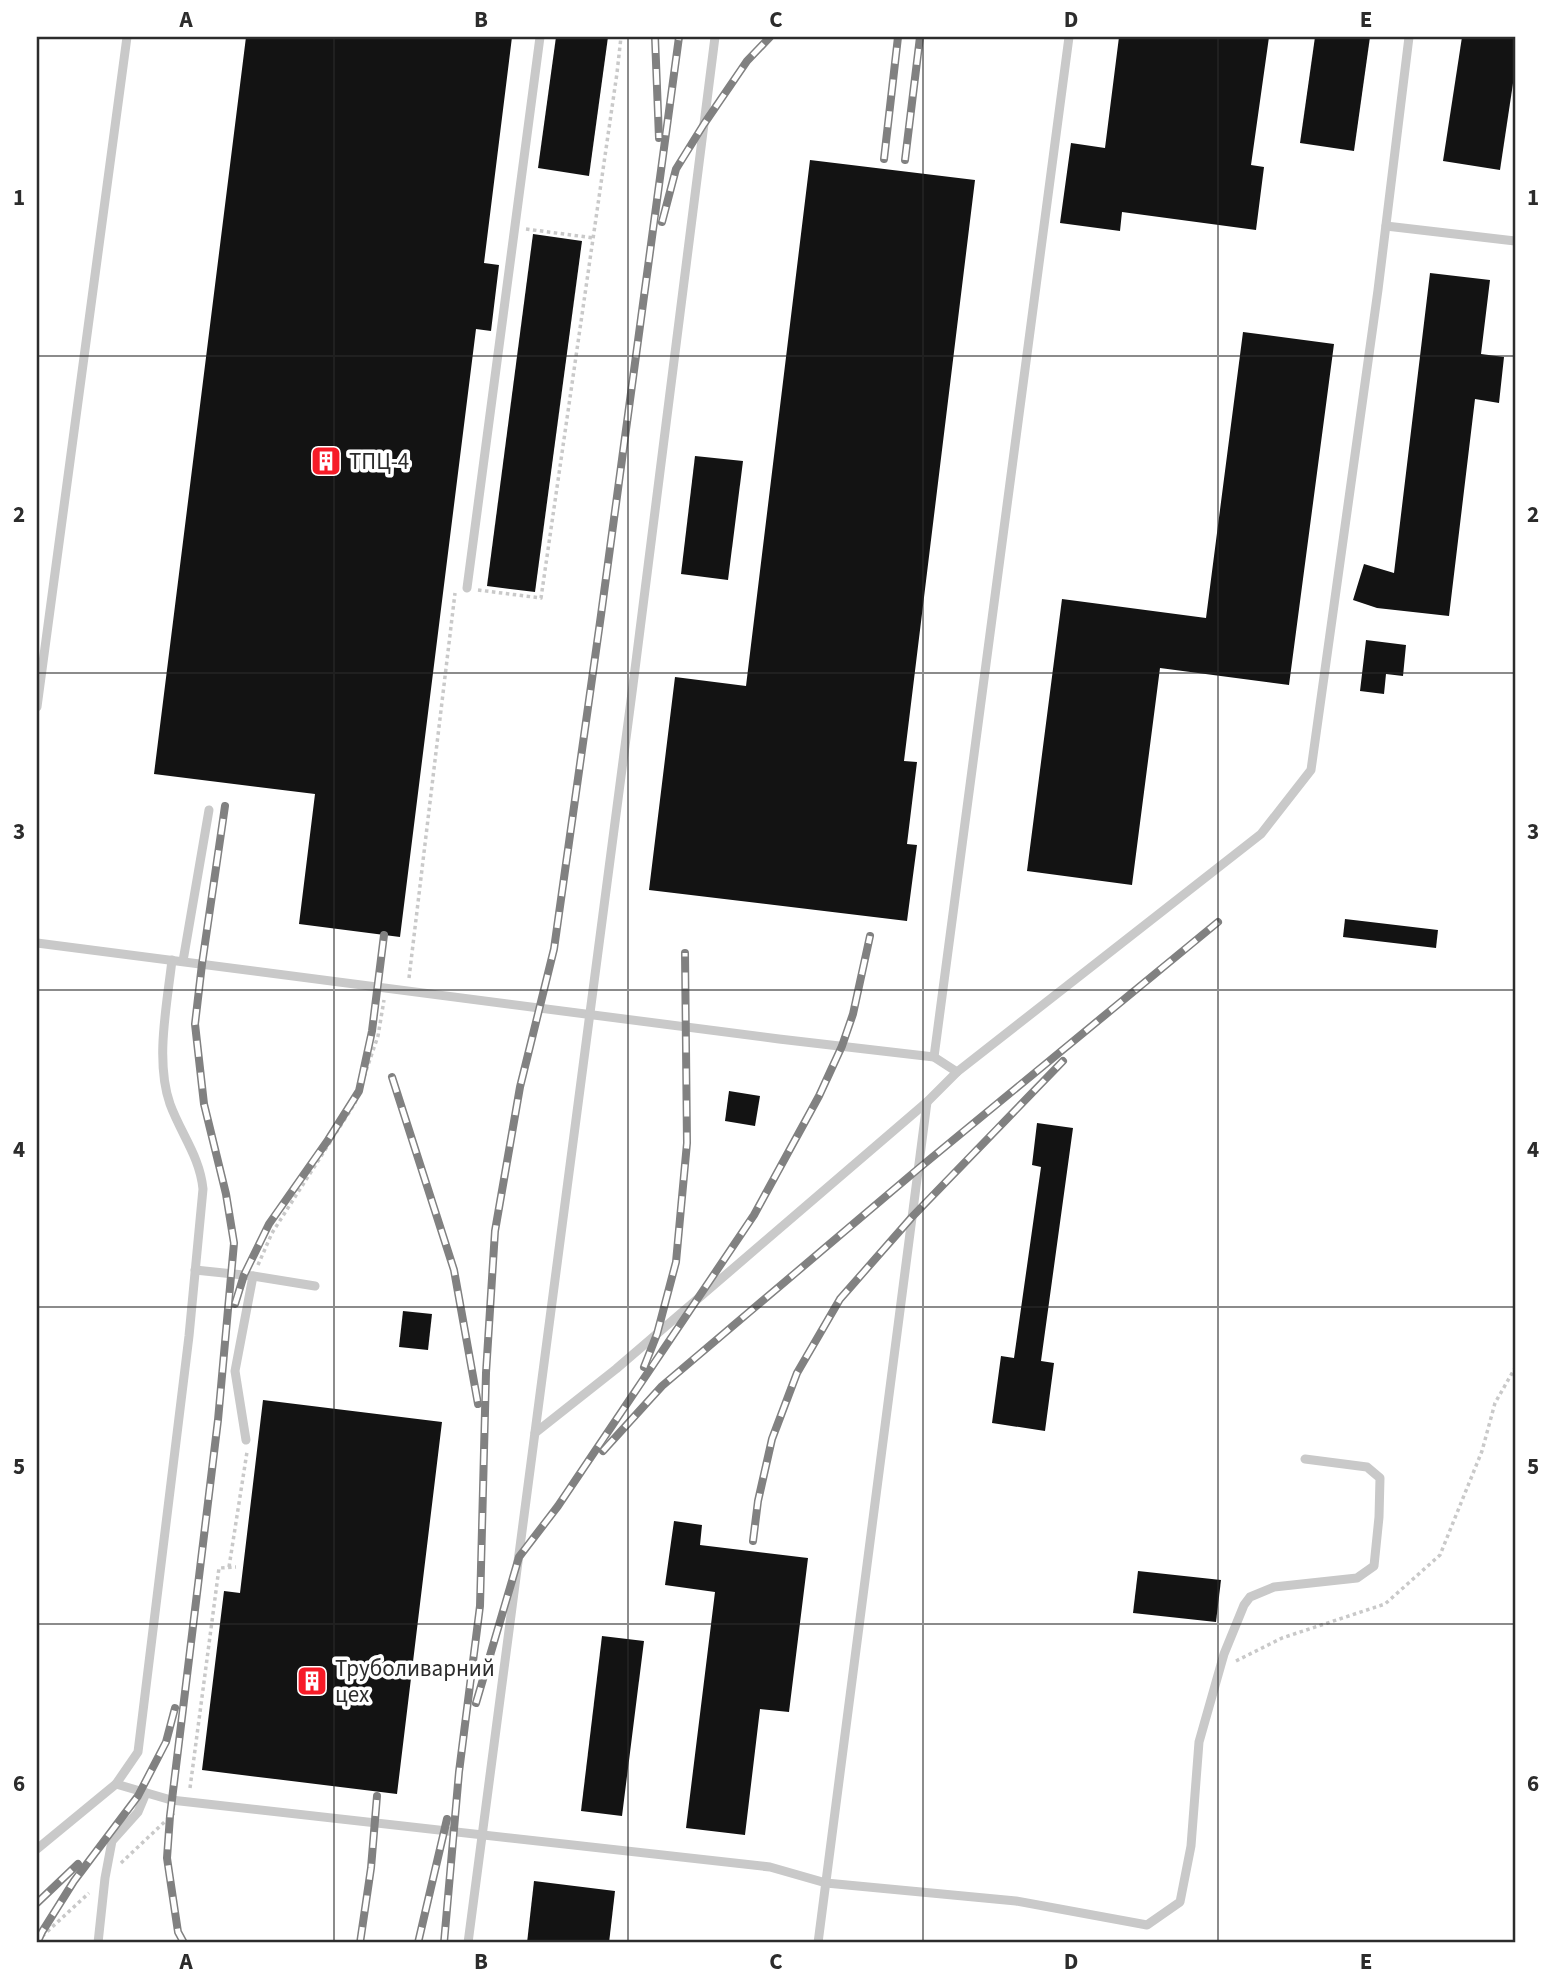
<svg xmlns="http://www.w3.org/2000/svg" width="1552" height="1980" font-family="'Source Sans 3',sans-serif">
<style>
.building{fill:#131313}
.lines{fill:none;stroke-linecap:round;stroke-linejoin:round}
.path{stroke:#c9c9c9;stroke-width:3.5;stroke-dasharray:3.5 3.5;stroke-linecap:butt}
.service{stroke:#c9c9c9;stroke-width:9}
.rail-casing{stroke:#818181;stroke-width:8}
.rail{stroke:#fff;stroke-width:5;stroke-dasharray:16;stroke-linecap:butt}
.grid{fill:none;stroke:#2c2c2c;stroke-width:2;stroke-opacity:0.55}
.labels{text-anchor:middle;stroke-width:7;stroke-linejoin:round;paint-order:stroke}
.poi-label{font-size:23px;fill:#2c2c2c;stroke:#fff;text-anchor:start}
.neatline{fill:none;stroke:#2c2c2c;stroke-width:2.5}
.grid-label{font-size:23px;text-anchor:middle;font-weight:bold;fill:#2c2c2c}
</style>
<rect width="100%" height="100%" fill="#fff"/>
<g class="building">
<polygon points="246,37 512,37 484,263 499,265 491,331 476,329 400,937 299,924 315,794 154,774"/>
<polygon points="556,37 608,37 589,176 538,168"/>
<polygon points="1119,37 1269,37 1251,165 1264,167 1256,230 1122,212 1120,231 1060,223 1071,143 1105,148"/>
<polygon points="1315,37 1370,37 1354,151 1300,143"/>
<polygon points="1462,37 1515,37 1515,70 1500,170 1443,161"/>
<polygon points="810,160 975,180 904,761 917,762 907,844 917,845 907,921 649,890 675,677 746,686"/>
<polygon points="533,234 582,241 535,592 487,586"/>
<polygon points="1430,273 1490,280 1481,354 1504,357 1499,403 1475,399 1449,616 1377,608 1353,600 1364,564 1394,573"/>
<polygon points="1243,332 1334,344 1289,685 1160,668 1132,885 1027,871 1062,599 1206,618"/>
<polygon points="695,456 743,461 728,580 681,574"/>
<polygon points="1366,640 1406,645 1403,676 1386,674 1384,694 1360,691"/>
<polygon points="1345,919 1438,930 1436,948 1343,937"/>
<polygon points="729,1091 760,1096 755,1126 725,1121"/>
<polygon points="1037,1123 1073,1128 1041,1361 1054,1363 1045,1431 992,1423 1001,1356 1014,1358 1041,1167 1032,1165"/>
<polygon points="403,1311 432,1314 428,1350 399,1347"/>
<polygon points="263,1400 442,1422 397,1794 202,1770 224,1591 240,1593"/>
<polygon points="674,1521 702,1525 700,1545 808,1558 789,1712 760,1709 745,1835 686,1828 715,1592 665,1585"/>
<polygon points="1138,1571 1221,1580 1216,1622 1133,1613"/>
<polygon points="602,1636 644,1641 622,1816 581,1811"/>
<polygon points="534,1881 615,1891 609,1943 527,1943"/>
</g>
<g class="lines">
<g class="path">
<polyline points="526,229 594,238"/>
<polyline points="478,590 541,598 617,73 621,37"/>
<polyline points="409,978 455,593"/>
<polyline points="258,1265 272,1233 355,1103 378,1036 384,1000"/>
<polyline points="229,1567 247,1452"/>
<polyline points="1236,1661 1282,1638 1385,1604 1440,1555 1482,1451 1495,1403 1515,1368"/>
<polyline points="190,1788 219,1568 236,1567"/>
<polyline points="121,1863 174,1813"/>
<polyline points="37,1941 89,1893"/>
</g>
<g class="service">
<polyline points="1386,226 1515,241"/>
<polyline points="467,588 540,37"/>
<polyline points="37,707 127,37"/>
<polyline points="37,943 779,1039 934,1057 957,1072"/>
<polyline points="183,961 209,810"/>
<polyline points="934,1057 1069,37"/>
<polyline points="195,1270 253,1276 315,1286"/>
<polyline points="535,1433 616,1369 927,1102 957,1072 1261,834 1311,770 1378,290 1409,37"/>
<polyline points="246,1440 235,1371 253,1276"/>
<polyline points="116,1784 171,1800 770,1867 826,1883 1016,1901 1147,1925 1180,1902 1191,1846 1199,1742 1224,1654 1244,1605 1250,1597 1274,1587 1357,1578 1374,1566 1379,1517 1380,1478 1367,1467 1305,1459"/>
<path d="M 37,1849 L 116,1784 L 138,1752 L 189,1336 L 203,1189 C 200,1157 181,1134 170,1104 C 155,1061 167,1005 172,960"/>
<polyline points="98,1943 105,1878 112,1841 138,1812 146,1793"/>
<polyline points="468,1943 633,685 715,37"/>
<polyline points="818,1943 927,1102"/>
</g>
<g class="rail-casing">
<g id="rail">
<polyline points="655,37 659,138"/>
<polyline points="884,159 898,37"/>
<polyline points="905,160 920,37"/>
<polyline points="662,222 676,169 704,124 747,61 770,37"/>
<polyline points="392,1077 454,1270 478,1404"/>
<polyline points="235,1304 244,1275 269,1224 328,1140 359,1091 372,1031 384,935"/>
<polyline points="644,1367 657,1334 676,1262 687,1143 685,953"/>
<polyline points="603,1451 662,1386 918,1169 1218,922"/>
<polyline points="753,1541 758,1501 772,1439 797,1373 840,1299 912,1217 1063,1061"/>
<polyline points="476,1703 519,1557 558,1506 754,1215 819,1096 842,1046 853,1014 870,936"/>
<polyline points="37,1903 78,1864"/>
<polyline points="37,1943 42,1932 74,1881 138,1796 166,1742 175,1708"/>
<polyline points="184,1943 178,1932 167,1858 170,1816 218,1420 234,1243 226,1194 204,1104 195,1024 202,964 225,806"/>
<polyline points="360,1943 371,1868 377,1796"/>
<polyline points="418,1943 447,1819"/>
<polyline points="444,1943 459,1772 480,1606 486,1373 495,1231 520,1087 554,949 601,615 679,37"/>
</g>
</g>
<use href="#rail" class="rail"/>
</g>
<path class="grid" d="M 334,37 L 334,1943M 628,37 L 628,1943M 923,37 L 923,1943M 1218,37 L 1218,1943M 37,356 L 1515,356M 37,673 L 1515,673M 37,990 L 1515,990M 37,1307 L 1515,1307M 37,1624 L 1515,1624"/>
<defs>
<g id="building-square" transform="scale(1.575)"><rect x="-9" y="-9" width="18" height="18" rx="4" fill="#f61b27" stroke="#fff"/><path d="M-4-6H4V6H1V3H-1V6H-4ZM-2.5-4.3h1.7v1.8h-1.7ZM.8-4.3h1.7v1.8H.8ZM-2.5-1h1.7V.8h-1.7ZM.8-1h1.7V.8H.8Z" fill="#fff"/></g>
</defs>
<g fill-rule="evenodd">
<use href="#building-square" x="326" y="461"/>
<use href="#building-square" x="312" y="1681"/>
</g>
<g class="labels">
<g class="poi-label">
<text x="349" y="469">ТПЦ-4</text>
<text x="335" y="1676">Труболиварний<tspan x="335" dy="26">цех</tspan></text>
</g>
</g>
<rect width="1552" height="1980" fill="none" stroke="#ffffff" stroke-width="77"/>
<rect x="38" y="38" width="1476" height="1903" class="neatline"/>
<g class="grid-label">
<text x="186" y="27">A</text>
<text x="481" y="27">B</text>
<text x="776" y="27">C</text>
<text x="1071" y="27">D</text>
<text x="1366" y="27">E</text>
<text x="19" y="205">1</text>
<text x="1533" y="205">1</text>
<text x="19" y="522">2</text>
<text x="1533" y="522">2</text>
<text x="19" y="839">3</text>
<text x="1533" y="839">3</text>
<text x="19" y="1157">4</text>
<text x="1533" y="1157">4</text>
<text x="19" y="1474">5</text>
<text x="1533" y="1474">5</text>
<text x="19" y="1791">6</text>
<text x="1533" y="1791">6</text>
<text x="186" y="1969">A</text>
<text x="481" y="1969">B</text>
<text x="776" y="1969">C</text>
<text x="1071" y="1969">D</text>
<text x="1366" y="1969">E</text>
</g>
</svg>
